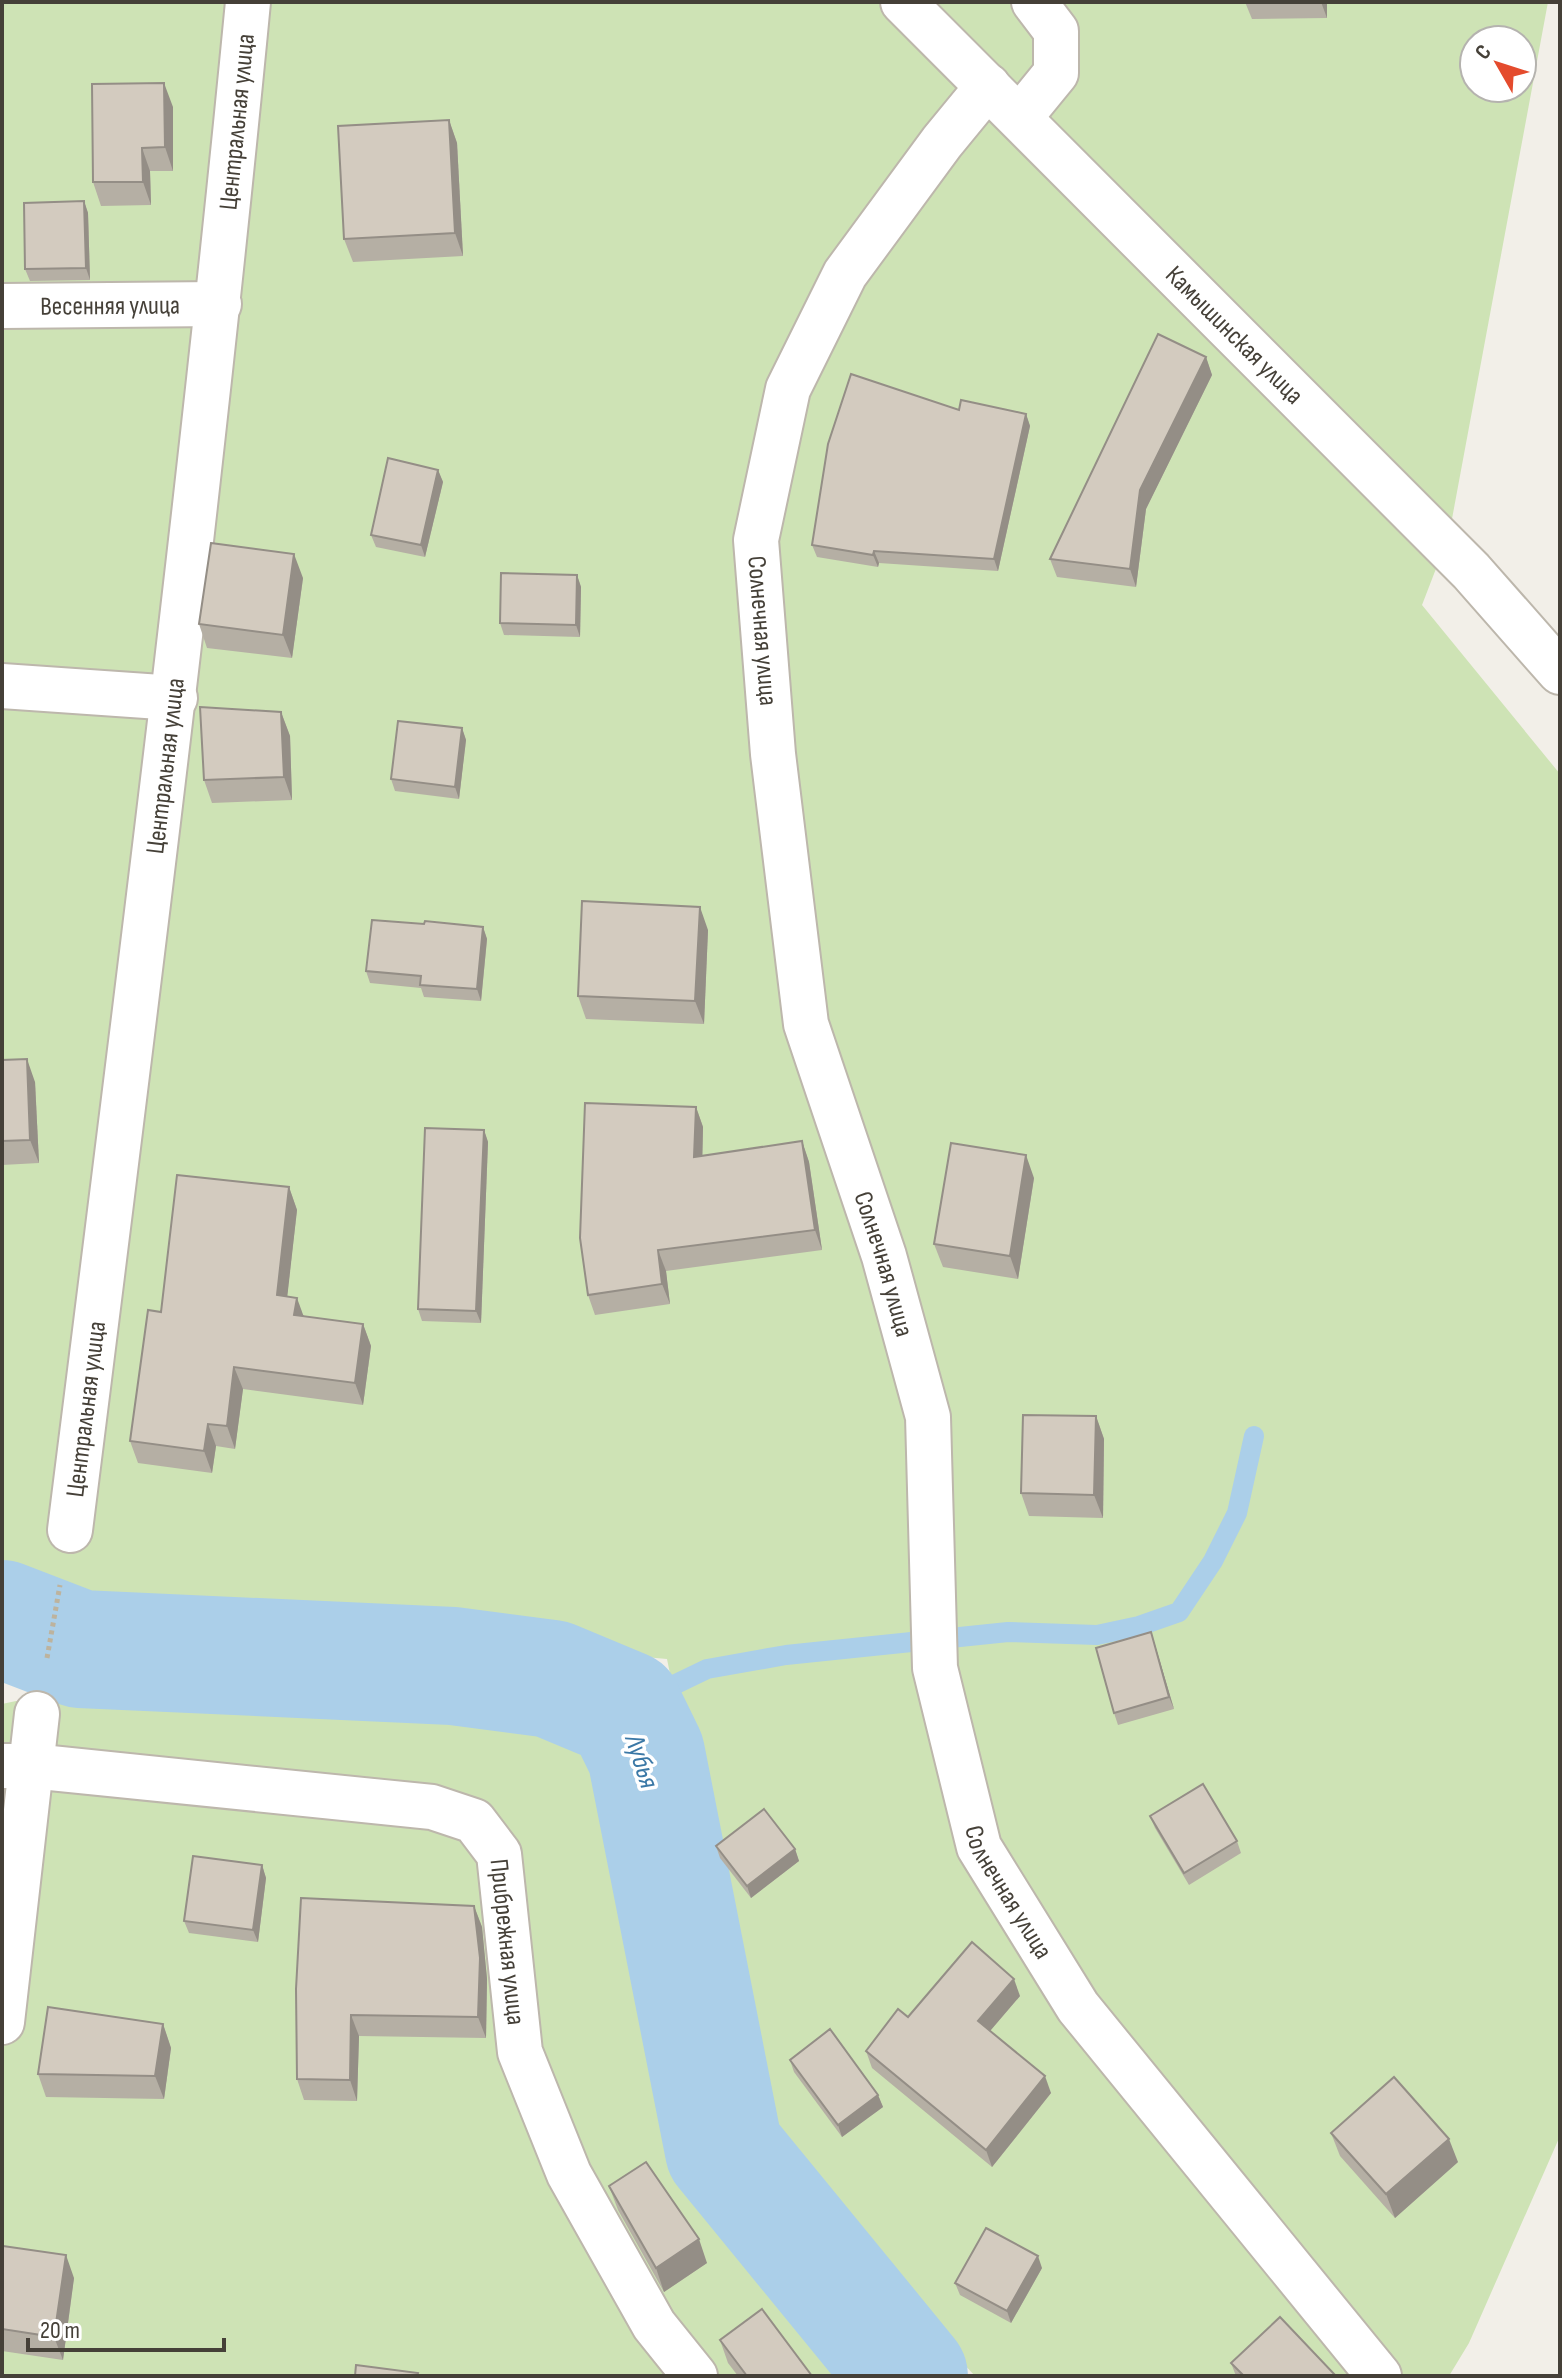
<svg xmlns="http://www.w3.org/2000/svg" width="1562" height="2378" font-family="'Sofia Sans Condensed',sans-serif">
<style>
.garden{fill:#cee3b5;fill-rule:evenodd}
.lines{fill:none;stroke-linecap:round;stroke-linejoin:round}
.stream{stroke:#abcfe9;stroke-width:20}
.river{stroke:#abcfe9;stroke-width:118}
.minor-casing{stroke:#bdb7ac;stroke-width:48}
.path{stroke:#bdb39e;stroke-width:5;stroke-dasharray:4 4;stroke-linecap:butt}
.minor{stroke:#fff;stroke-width:44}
.wall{fill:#b5afa4}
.shaded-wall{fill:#948e86}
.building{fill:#d3cbbf;stroke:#948e86;stroke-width:2}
.labels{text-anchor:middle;stroke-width:7;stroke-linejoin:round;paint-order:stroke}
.street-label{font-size:26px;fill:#454038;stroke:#fff}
.water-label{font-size:28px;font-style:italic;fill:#3b78a6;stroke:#fff}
</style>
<rect width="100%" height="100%" fill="#f2efe8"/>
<g class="garden">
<path d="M 2,2 L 1548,2 L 1449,535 L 1422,605 L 1560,774 L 1560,2136 L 1469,2343 L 1449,2376 L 975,2376 L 767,2153 L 667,1659 L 109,1609 L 2,1569 ZM 1474,40 L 1522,40 L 1522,88 L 1474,88 Z"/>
<polygon points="16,1701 446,1702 596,1749 681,2159 843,2376 2,2376 2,1704"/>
</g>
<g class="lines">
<polyline class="stream" points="624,1709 707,1669 786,1655 1008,1632 1097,1635 1139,1626 1179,1612 1213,1561 1237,1513 1254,1436"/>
<polyline class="river" points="2,1619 80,1649 453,1666 552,1679 624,1709 646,1754 724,2150 909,2376"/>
<g class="minor-casing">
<g id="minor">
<path id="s1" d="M 903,2 L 1471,571 L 1560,672"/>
<path id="s2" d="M 988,86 L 942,142 L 845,274 L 788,389 L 756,540 L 773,754 L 806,1024 L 884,1256 L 928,1417 L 935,1668 L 979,1847 L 1078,2007 L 1379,2376"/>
<polyline points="1020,117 1056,73 1056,31 1034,2"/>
<path id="s3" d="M 2,306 L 219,304"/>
<polyline points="2,686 175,698"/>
<path id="s4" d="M 70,1530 C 134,1021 199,512 248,2"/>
<path id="s5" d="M 2,1766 L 31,1766 L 432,1807 L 474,1821 L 499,1854 L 520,2052 L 569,2174 L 654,2325 L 695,2376"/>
<polyline points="2,2022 37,1714"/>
</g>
</g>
<polyline class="path" points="47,1658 60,1585"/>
<use href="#minor" class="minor"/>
</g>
<g class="wall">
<polygon points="1245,2 1327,2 1327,18 1252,19"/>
<polygon points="173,107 173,171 150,171 151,205 101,206 93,182"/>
<polygon points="449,120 457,143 463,256 353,262 344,239"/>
<polygon points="84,201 88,213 90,280 30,281 25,269"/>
<polygon points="1206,357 1212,375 1146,509 1136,587 1057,577 1050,559"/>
<polygon points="959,410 1026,414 1030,426 998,571 879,563 878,567 817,557 812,545"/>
<polygon points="438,470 443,482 425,557 376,547 371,535"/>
<polygon points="577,575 581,587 580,637 504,635 500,623"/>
<polygon points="303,578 292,658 207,648 199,624"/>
<polygon points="281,712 290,736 292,800 212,803 204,780"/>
<polygon points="462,728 466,740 459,799 395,791 391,779"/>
<polygon points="424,924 483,927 487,939 481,1001 424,997 421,988 370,983 366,971"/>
<polygon points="708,930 704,1024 586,1019 578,996"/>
<polygon points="2,1060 35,1082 39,1163 2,1165"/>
<polygon points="696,1107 703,1127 702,1156 802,1141 809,1162 822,1250 666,1271 670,1304 595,1315 588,1295"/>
<polygon points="484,1130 488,1142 481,1323 422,1321 418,1309"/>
<polygon points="1034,1178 1018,1279 943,1267 934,1244"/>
<polygon points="289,1187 297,1210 287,1296 304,1316 363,1324 371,1346 363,1405 243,1389 235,1449 216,1446 212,1473 138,1463 130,1441 161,1312"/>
<polygon points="1096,1416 1104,1439 1103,1518 1029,1516 1021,1493"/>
<polygon points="1155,1645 1174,1709 1118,1725 1114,1713"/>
<polygon points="1150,1816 1237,1841 1241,1853 1189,1885 1155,1828"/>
<polygon points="716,1846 795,1849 799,1861 751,1898 720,1858"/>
<polygon points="262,1865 266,1878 258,1942 189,1933 184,1921"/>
<polygon points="474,1906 482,1927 487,1979 486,2038 359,2036 357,2101 304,2100 297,2079 296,1989"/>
<polygon points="1020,1996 990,2031 1051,2093 992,2167 872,2068 866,2051 908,2017"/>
<polygon points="163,2024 171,2048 164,2099 46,2097 38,2074"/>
<polygon points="790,2060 878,2095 883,2107 842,2137 794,2072"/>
<polygon points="1331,2133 1458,2162 1395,2218 1340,2156"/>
<polygon points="609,2186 707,2263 664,2292 618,2210"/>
<polygon points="2,2251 74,2278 63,2360 2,2351"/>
<polygon points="1042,2268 1011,2323 960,2295 955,2283"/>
<polygon points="720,2340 812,2376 738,2376 728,2363"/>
<polygon points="1231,2363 1336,2376 1236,2376"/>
</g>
<g class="shaded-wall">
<polygon points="1321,2 1327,2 1327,18"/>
<polygon points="164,83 173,107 173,171 165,147"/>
<polygon points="449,120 457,143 463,256 455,233"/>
<polygon points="142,148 150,171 151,205 143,182"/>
<polygon points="84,201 88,213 90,280 86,268"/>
<polygon points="1206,357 1212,375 1146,509 1136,587 1130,569 1140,490"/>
<polygon points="1026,414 1030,426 998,571 994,559"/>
<polygon points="438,470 443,482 425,557 421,545"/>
<polygon points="2,512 4,517 2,546"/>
<polygon points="874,551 879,563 878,567 873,555"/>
<polygon points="294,554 303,578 292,658 283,635"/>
<polygon points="577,575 581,587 580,637 576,625"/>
<polygon points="281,712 290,736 292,800 284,777"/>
<polygon points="462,728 466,740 459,799 455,787"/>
<polygon points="700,907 708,930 704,1024 695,1001"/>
<polygon points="483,927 487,939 481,1001 477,989"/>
<polygon points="27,1059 35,1082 39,1163 30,1140"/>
<polygon points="696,1107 703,1127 702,1177 694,1157"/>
<polygon points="484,1130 488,1142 481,1323 476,1311"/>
<polygon points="802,1141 809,1162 822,1250 815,1230"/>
<polygon points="1026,1155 1034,1178 1018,1279 1010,1256"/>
<polygon points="289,1187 297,1210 285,1317 277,1295"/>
<polygon points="658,1250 666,1271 670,1304 662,1284"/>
<polygon points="297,1298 305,1320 294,1315"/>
<polygon points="363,1324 371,1346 363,1405 355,1383"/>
<polygon points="234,1367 243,1389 235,1449 227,1426"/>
<polygon points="1096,1416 1104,1439 1103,1518 1094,1495"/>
<polygon points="208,1424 216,1446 212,1473 204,1451"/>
<polygon points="1151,1632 1155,1645 1174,1709 1169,1697"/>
<polygon points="795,1849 799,1861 751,1898 747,1886"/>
<polygon points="262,1865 266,1878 258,1942 253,1930"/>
<polygon points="474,1906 482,1927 487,1979 486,2038 478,2017"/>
<polygon points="1014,1979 1020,1996 984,2038 978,2021"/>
<polygon points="351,2015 359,2036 357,2101 350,2080"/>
<polygon points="163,2024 171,2048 164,2099 155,2076"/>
<polygon points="1045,2076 1051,2093 992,2167 986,2150"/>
<polygon points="878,2095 883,2107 842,2137 838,2125"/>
<polygon points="1449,2139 1458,2162 1395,2218 1386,2194"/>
<polygon points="699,2239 707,2263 664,2292 656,2268"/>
<polygon points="66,2255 74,2278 63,2360 54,2337"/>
<polygon points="1038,2256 1042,2268 1011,2323 1007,2311"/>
</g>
<g class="building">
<polygon points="164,83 165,147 142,148 143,182 93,182 92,84"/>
<polygon points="449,120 455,233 344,239 338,126"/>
<polygon points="84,201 86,268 25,269 24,203"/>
<polygon points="1158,334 1206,357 1140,490 1130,569 1050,559"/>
<polygon points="851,374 959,410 961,400 1026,414 994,559 874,551 873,555 812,545 828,444"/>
<polygon points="388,458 438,470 421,545 371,535"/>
<polygon points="211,543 294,554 283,635 199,624"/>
<polygon points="501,573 577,575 576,625 500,623"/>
<polygon points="200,707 281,712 284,777 204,780"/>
<polygon points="398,721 462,728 455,787 391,779"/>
<polygon points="582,901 700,907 695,1001 578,996"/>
<polygon points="372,920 424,924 425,921 483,927 477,989 420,985 421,976 366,971"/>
<polygon points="27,1059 30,1140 2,1141 2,1060"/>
<polygon points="585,1103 696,1107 694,1157 802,1141 815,1230 658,1250 662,1284 588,1295 580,1238"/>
<polygon points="425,1128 484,1130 476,1311 418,1309"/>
<polygon points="951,1143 1026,1155 1010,1256 934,1244"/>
<polygon points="177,1175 289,1187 277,1295 297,1298 294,1315 363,1324 355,1383 234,1367 227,1426 208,1424 204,1451 130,1441 148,1310 161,1312"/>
<polygon points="1023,1415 1096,1416 1094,1495 1021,1493"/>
<polygon points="1151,1632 1169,1697 1114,1713 1096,1648"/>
<polygon points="1203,1784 1237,1841 1184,1873 1150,1816"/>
<polygon points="764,1809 795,1849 747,1886 716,1846"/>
<polygon points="193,1856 262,1865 253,1930 184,1921"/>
<polygon points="301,1898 474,1906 480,1958 478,2017 351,2015 350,2080 297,2079 296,1989"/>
<polygon points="972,1942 1014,1979 978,2021 1045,2076 986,2150 866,2051 898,2009 908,2017"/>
<polygon points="48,2007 163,2024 155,2076 38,2074"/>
<polygon points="830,2029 878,2095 838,2125 790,2060"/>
<polygon points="1394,2077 1449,2139 1386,2194 1331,2133"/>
<polygon points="646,2162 699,2239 656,2268 609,2186"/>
<polygon points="986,2228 1038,2256 1007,2311 955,2283"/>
<polygon points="3,2246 66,2255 54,2337 2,2329"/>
<polygon points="762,2309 812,2376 747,2376 720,2340"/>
<polygon points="1280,2317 1336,2376 1244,2376 1231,2363"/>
<polygon points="356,2365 418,2373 417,2376 355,2376"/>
</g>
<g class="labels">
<g class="street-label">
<text dy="9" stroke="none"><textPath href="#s4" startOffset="1418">Центральная улица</textPath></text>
<text dy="9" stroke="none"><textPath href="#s3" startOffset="108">Весенняя улица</textPath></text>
<text dy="9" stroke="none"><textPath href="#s1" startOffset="470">Камышинская улица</textPath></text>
<text dy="9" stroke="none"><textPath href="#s2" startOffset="610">Солнечная улица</textPath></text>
<text dy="9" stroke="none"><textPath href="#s4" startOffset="770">Центральная улица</textPath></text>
<text dy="9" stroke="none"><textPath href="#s2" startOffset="1258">Солнечная улица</textPath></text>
<text dy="9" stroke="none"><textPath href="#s4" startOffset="122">Центральная улица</textPath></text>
<text dy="9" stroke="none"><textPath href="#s2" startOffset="1906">Солнечная улица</textPath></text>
<text dy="9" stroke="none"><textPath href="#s5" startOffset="606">Прибрежная улица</textPath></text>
</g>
<g class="water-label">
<text transform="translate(643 1761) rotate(72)" y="10">Лубья</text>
</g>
</g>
<rect width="1562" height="2378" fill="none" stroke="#454038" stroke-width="8"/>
<g transform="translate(1498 64) rotate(309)"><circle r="38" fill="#ffffff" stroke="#b5b3af" stroke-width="2"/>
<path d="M0-6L14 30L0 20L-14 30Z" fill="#e44b2d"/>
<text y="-12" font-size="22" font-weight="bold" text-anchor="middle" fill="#454038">С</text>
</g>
<path d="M28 2338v12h196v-12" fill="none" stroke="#454038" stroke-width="4"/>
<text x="40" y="2338" font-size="24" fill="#454038" stroke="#ffffff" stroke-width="6" paint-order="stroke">20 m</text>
</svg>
